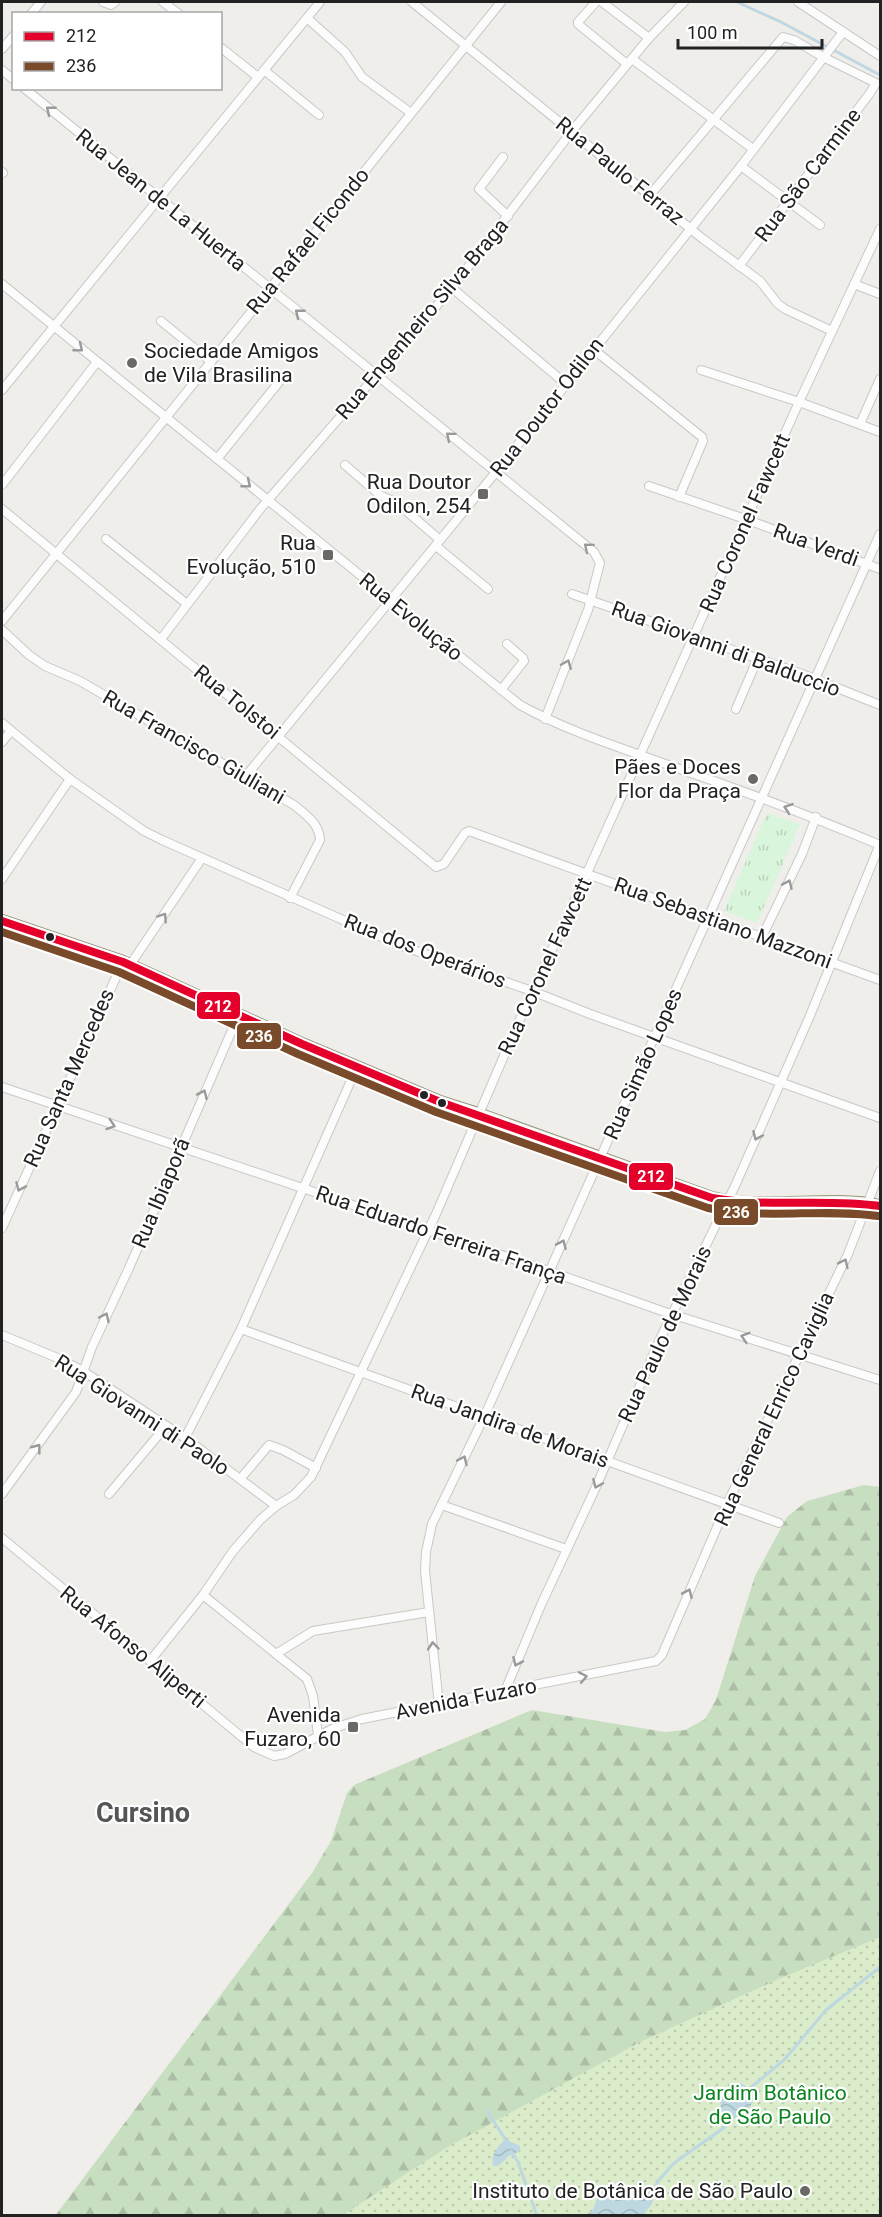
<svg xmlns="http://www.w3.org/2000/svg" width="882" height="2217" font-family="Roboto,sans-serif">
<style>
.forest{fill:url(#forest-firs)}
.park{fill:url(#park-tufts)}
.garden{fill:url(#garden-dots)}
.water{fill:url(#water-waves)}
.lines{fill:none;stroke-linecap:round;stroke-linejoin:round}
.stream{stroke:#bed8e2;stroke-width:3}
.street-casing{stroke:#c9c8c6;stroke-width:10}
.secondary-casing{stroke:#979a81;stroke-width:14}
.street{stroke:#fdfcfc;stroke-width:8}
.secondary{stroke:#f3f4ed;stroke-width:12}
.bus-1-casing{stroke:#fff;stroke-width:12}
.bus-2-casing{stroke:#fff;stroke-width:12}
.bus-1{stroke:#e4002b;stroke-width:8}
.bus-2{stroke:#7a4b2a;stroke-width:8}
.oneway{stroke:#9a9a9a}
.poi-dot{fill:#6a6968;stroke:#fff;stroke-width:2}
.bus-dot{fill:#222;stroke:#fff;stroke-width:2}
.labels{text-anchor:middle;stroke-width:4.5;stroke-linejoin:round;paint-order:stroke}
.street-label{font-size:21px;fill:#222;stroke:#fff}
.poi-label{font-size:21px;fill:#222;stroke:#fff;text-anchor:end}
.park-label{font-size:21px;fill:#0b841e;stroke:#fff}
.district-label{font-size:27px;font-weight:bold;fill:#555;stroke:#fff}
.line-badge{stroke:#fff;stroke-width:2}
.badge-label{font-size:16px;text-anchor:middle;font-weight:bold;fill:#fff}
</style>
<defs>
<pattern id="forest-firs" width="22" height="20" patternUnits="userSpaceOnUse" patternTransform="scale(1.5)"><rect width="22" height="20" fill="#c8dec0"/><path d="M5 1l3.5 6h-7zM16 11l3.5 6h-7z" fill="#acbea5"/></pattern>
<pattern id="park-tufts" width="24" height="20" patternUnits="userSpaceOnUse" patternTransform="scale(1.5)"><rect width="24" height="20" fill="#d9f5db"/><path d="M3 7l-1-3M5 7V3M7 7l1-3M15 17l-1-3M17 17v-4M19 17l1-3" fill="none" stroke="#bad2bc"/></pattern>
<pattern id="garden-dots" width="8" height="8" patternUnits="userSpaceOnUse" patternTransform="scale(1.5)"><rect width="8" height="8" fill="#daecca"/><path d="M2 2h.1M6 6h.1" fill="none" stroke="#bbcaad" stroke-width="1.8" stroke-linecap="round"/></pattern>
<pattern id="water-waves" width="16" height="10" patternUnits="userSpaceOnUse" patternTransform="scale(1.5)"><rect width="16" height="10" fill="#bed8e2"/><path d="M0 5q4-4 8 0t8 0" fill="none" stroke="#a3b9c2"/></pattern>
</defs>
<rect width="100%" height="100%" fill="#f0eeea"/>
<polygon class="forest" points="864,1485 880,1487 880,2215 55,2216 312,1873 331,1841 347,1793 354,1785 532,1710 665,1732 685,1730 705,1719 716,1700 755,1576 787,1517 807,1501"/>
<polygon class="park" points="767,813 800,824 757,923 724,911"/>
<polygon class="garden" points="880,1937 880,2215 341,2216 446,2148 640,2042 776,1980"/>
<g class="water">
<path d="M 741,2083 L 754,2092 C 755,2107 741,2120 727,2119 L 722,2114 L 719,2096 L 722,2093 L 728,2098 L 737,2089 L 737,2084 Z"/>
<path d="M 505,2139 L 520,2146 L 520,2151 L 509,2156 L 498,2166 L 493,2166 C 490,2155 498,2147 505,2139 Z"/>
<path d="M 647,2189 L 653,2200 L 652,2204 L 644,2214 L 583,2215 L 592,2212 C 596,2203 596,2196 606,2192 L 610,2196 L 610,2200 C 623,2201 635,2195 647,2189 Z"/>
</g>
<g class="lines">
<g class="stream">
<polyline points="737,2 781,22 880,75"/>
<polyline points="748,2090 785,2059 826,2010 880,1967"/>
<polyline points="487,2111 507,2142"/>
<polyline points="511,2151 518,2162 537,2216"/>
<polyline points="649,2197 659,2180 674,2163 725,2127 728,2117"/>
</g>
<g class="street-casing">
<g id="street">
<polyline points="103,2 111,5 115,2"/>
<polyline points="163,2 179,14"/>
<polyline points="412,2 703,239 760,281 778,304 785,309 832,331"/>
<polyline points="596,2 578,22 578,24 627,64"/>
<polyline points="602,2 649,38"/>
<polyline points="798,2 880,56"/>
<polyline points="31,14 41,2"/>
<polyline points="307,18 345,52 362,77 411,113"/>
<polyline points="220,47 258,77"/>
<polyline points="2,49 14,35"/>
<polyline points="632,59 753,149"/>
<polyline points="2,70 14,80"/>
<polyline points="264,70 319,115"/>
<polyline points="24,88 594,552 600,563 588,610 545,719"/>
<polyline points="503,157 479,189 508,216"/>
<polyline points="741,166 820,225"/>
<polyline points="2,172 3,173"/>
<polyline points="650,195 783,37 794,40 823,57 876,83 870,93 739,266"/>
<path d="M 2,284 L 520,705 C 569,732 622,748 674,767 C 744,791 813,817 880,845"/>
<polyline points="854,284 880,294"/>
<polyline points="452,288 566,384"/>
<polyline points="161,321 210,361"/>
<polyline points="593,349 702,437 703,441 679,497"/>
<polyline points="701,370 799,402 880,432"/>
<polyline points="2,390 320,2"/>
<polyline points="860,424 880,379"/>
<polyline points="217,459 283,377"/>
<polyline points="345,465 380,495 397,503 440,540"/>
<polyline points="2,485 97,362"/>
<polyline points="649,486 748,520 880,569"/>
<polyline points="2,509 436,867 444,864 465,833 469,831 880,980"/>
<polyline points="106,539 187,604"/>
<polyline points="436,546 488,589"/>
<polyline points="572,594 802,674 880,705"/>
<polyline points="2,621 501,2"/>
<path d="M 2,630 L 29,655 L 45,666 L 80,681 L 294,805 C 306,815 319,823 320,840 L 290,898"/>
<polyline points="161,639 261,508 452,288 572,131 649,38 684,2"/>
<polyline points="501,690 524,661 523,658 507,644"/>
<polyline points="736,709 757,660"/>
<polyline points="2,723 70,779 144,831 162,840 402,946 532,991 590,1014 880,1118"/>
<polyline points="2,742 11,731"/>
<polyline points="245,777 496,472 741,166 843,32"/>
<polyline points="2,879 70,779"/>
<polyline points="762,937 802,854 816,817"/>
<polyline points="130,965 202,858"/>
<polyline points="2,1087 549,1271 662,1311 880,1380"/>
<polyline points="2,1228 123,962"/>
<polyline points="241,1329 779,1523"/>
<polyline points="2,1335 60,1359 83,1371 185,1438 276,1506"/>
<polyline points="185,1438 241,1329 357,1067"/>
<polyline points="241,1478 269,1445 283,1450 316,1468"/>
<polyline points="2,1494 76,1392 92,1347 129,1268 239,1014"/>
<polyline points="109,1494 166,1426"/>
<polyline points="442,1505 566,1549"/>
<polyline points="2,1538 254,1747 274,1756 285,1754 334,1728 362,1719 656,1661 662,1655 727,1504 848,1254 880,1171"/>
<polyline points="203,1595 307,1679 313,1696 318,1735"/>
<polyline points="276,1654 313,1631 429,1612"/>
<polyline points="150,1661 203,1595 233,1551 260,1520 276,1506 294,1495 311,1477 436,1214 516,1028 587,873 799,402 880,229"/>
<polyline points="505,1691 541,1605 596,1487 661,1337 735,1186 809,1018 880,844"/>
<polyline points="439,1705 425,1571 426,1552 432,1524 484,1417 880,534"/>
</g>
</g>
<g class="secondary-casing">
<path id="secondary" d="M 2,921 L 123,962 L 302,1044 L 440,1102 L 478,1114 L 712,1198 C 766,1211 827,1195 880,1206"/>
</g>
<use href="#street" class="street"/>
<use href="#secondary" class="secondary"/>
<g class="bus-1-casing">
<path id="bus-1" d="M 2,921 L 123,962 L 302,1044 L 440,1102 L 712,1198 C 768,1208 824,1198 880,1206"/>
</g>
<g class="bus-2-casing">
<path id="bus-2" d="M 2,932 L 119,972 L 298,1054 L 436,1112 L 708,1208 C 765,1220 822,1208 878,1216"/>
</g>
<use href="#bus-1" class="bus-1"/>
<use href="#bus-2" class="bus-2"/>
</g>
<defs><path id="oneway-chevron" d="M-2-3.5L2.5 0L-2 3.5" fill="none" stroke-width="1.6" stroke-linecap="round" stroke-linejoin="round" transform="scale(1.5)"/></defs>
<g class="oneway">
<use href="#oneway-chevron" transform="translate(50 110) rotate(-141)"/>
<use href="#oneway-chevron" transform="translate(299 313) rotate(-141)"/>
<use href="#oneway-chevron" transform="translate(79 348) rotate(39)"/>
<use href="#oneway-chevron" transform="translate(450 436) rotate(-140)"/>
<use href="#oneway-chevron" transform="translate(247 484) rotate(39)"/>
<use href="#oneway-chevron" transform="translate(588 547) rotate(-140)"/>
<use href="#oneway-chevron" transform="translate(567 664) rotate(-68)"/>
<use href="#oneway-chevron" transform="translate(788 808) rotate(-161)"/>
<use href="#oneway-chevron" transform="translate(788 884) rotate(-66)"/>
<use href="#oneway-chevron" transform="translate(163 917) rotate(-56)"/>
<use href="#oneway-chevron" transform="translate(203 1094) rotate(-66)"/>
<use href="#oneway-chevron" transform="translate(111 1125) rotate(18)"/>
<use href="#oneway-chevron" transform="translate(757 1136) rotate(114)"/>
<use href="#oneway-chevron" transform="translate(20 1187) rotate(114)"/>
<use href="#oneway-chevron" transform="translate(562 1244) rotate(-66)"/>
<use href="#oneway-chevron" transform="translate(844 1263) rotate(-64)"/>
<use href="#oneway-chevron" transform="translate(105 1317) rotate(-65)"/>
<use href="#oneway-chevron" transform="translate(745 1337) rotate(-163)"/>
<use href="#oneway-chevron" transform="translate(37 1448) rotate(-53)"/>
<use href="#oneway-chevron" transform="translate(463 1460) rotate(-65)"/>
<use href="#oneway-chevron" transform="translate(597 1484) rotate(113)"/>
<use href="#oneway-chevron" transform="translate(688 1593) rotate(-66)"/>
<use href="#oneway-chevron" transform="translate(433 1646) rotate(-95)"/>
<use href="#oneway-chevron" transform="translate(517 1662) rotate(114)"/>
<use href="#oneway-chevron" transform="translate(583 1677) rotate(-11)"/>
</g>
<g class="poi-dot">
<circle cx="132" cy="363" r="6"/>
<rect x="477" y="488" width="12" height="12" rx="3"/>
<rect x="322" y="549" width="12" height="12" rx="3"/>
<circle cx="753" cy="779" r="6"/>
<rect x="347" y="1721" width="12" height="12" rx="3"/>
<circle cx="805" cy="2191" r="6"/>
</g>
<g class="bus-dot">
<circle cx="50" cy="937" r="5"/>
<circle cx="424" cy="1095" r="5"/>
<circle cx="442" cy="1103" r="5"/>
</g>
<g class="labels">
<g class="street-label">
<text transform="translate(620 171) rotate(39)" y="7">Rua Paulo Ferraz</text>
<text transform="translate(808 175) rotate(-53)" y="7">Rua São Carmine</text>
<text transform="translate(161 200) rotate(39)" y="7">Rua Jean de La Huerta</text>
<text transform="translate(308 241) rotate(-51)" y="7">Rua Rafael Ficondo</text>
<text transform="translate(422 319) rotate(-50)" y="7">Rua Engenheiro Silva Braga</text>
<text transform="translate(547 407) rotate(-52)" y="7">Rua Doutor Odilon</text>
<text transform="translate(745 523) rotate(-66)" y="7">Rua Coronel Fawcett</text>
<text transform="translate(816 545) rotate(20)" y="7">Rua Verdi</text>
<text transform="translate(411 617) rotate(39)" y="7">Rua Evolução</text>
<text transform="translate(726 649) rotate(20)" y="7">Rua Giovanni di Balduccio</text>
<text transform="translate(237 702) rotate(39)" y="7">Rua Tolstoi</text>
<text transform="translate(194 747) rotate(30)" y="7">Rua Francisco Giuliani</text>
<text transform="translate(723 923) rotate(20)" y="7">Rua Sebastiano Mazzoni</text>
<text transform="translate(425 951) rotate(21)" y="7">Rua dos Operários</text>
<text transform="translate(545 966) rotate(-65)" y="7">Rua Coronel Fawcett</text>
<text transform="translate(643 1064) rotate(-66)" y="7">Rua Simão Lopes</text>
<text transform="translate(69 1078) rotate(-66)" y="7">Rua Santa Mercedes</text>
<text transform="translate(161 1193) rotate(-67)" y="7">Rua Ibiaporã</text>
<text transform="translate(441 1235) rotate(19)" y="7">Rua Eduardo Ferreira França</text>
<text transform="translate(665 1334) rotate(-65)" y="7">Rua Paulo de Morais</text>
<text transform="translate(774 1409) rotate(-65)" y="7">Rua General Enrico Caviglia</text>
<text transform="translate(142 1415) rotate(33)" y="7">Rua Giovanni di Paolo</text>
<text transform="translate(510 1426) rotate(20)" y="7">Rua Jandira de Morais</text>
<text transform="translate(133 1647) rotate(39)" y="7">Rua Afonso Aliperti</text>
<text transform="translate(466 1699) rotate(-11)" y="7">Avenida Fuzaro</text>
</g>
<g class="poi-label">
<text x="144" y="358" text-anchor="start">Sociedade Amigos<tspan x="144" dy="24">de Vila Brasilina</tspan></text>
<text x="471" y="489">Rua Doutor<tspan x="471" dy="24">Odilon, 254</tspan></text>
<text x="316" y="550">Rua<tspan x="316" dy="24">Evolução, 510</tspan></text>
<text x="741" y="774">Pães e Doces<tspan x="741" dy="24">Flor da Praça</tspan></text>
<text x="341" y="1722">Avenida<tspan x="341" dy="24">Fuzaro, 60</tspan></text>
<text x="793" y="2198">Instituto de Botânica de São Paulo</text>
</g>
<g class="park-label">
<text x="770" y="2100">Jardim Botânico<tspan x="770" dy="24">de São Paulo</tspan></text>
</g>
<g class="district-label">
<text x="143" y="1822">Cursino</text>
</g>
</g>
<g class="line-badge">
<rect x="196" y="991" width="45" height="29" rx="6" fill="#e4002b"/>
<rect x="236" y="1022" width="46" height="28" rx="6" fill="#7a4b2a"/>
<rect x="628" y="1162" width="46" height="29" rx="6" fill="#e4002b"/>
<rect x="713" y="1198" width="46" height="28" rx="6" fill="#7a4b2a"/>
</g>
<g class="badge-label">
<text x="218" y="1012">212</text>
<text x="259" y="1042">236</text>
<text x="651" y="1182">212</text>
<text x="736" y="1218">236</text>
</g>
<rect width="882" height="2217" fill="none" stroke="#222222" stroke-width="6"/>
<rect x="12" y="12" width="210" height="78" fill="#ffffff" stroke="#a7a7a7" stroke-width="1.5"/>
<rect x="24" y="32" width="30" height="9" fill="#e4002b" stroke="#a7a7a7" stroke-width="1.5"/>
<text x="66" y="42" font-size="18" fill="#222222">212</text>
<rect x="24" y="62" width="30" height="9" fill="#7a4b2a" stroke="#a7a7a7" stroke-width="1.5"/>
<text x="66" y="72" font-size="18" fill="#222222">236</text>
<path d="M678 39v9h144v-9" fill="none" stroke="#222222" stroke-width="3"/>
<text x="687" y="39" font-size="18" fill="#222222" stroke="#ffffff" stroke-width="4.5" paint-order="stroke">100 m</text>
</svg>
